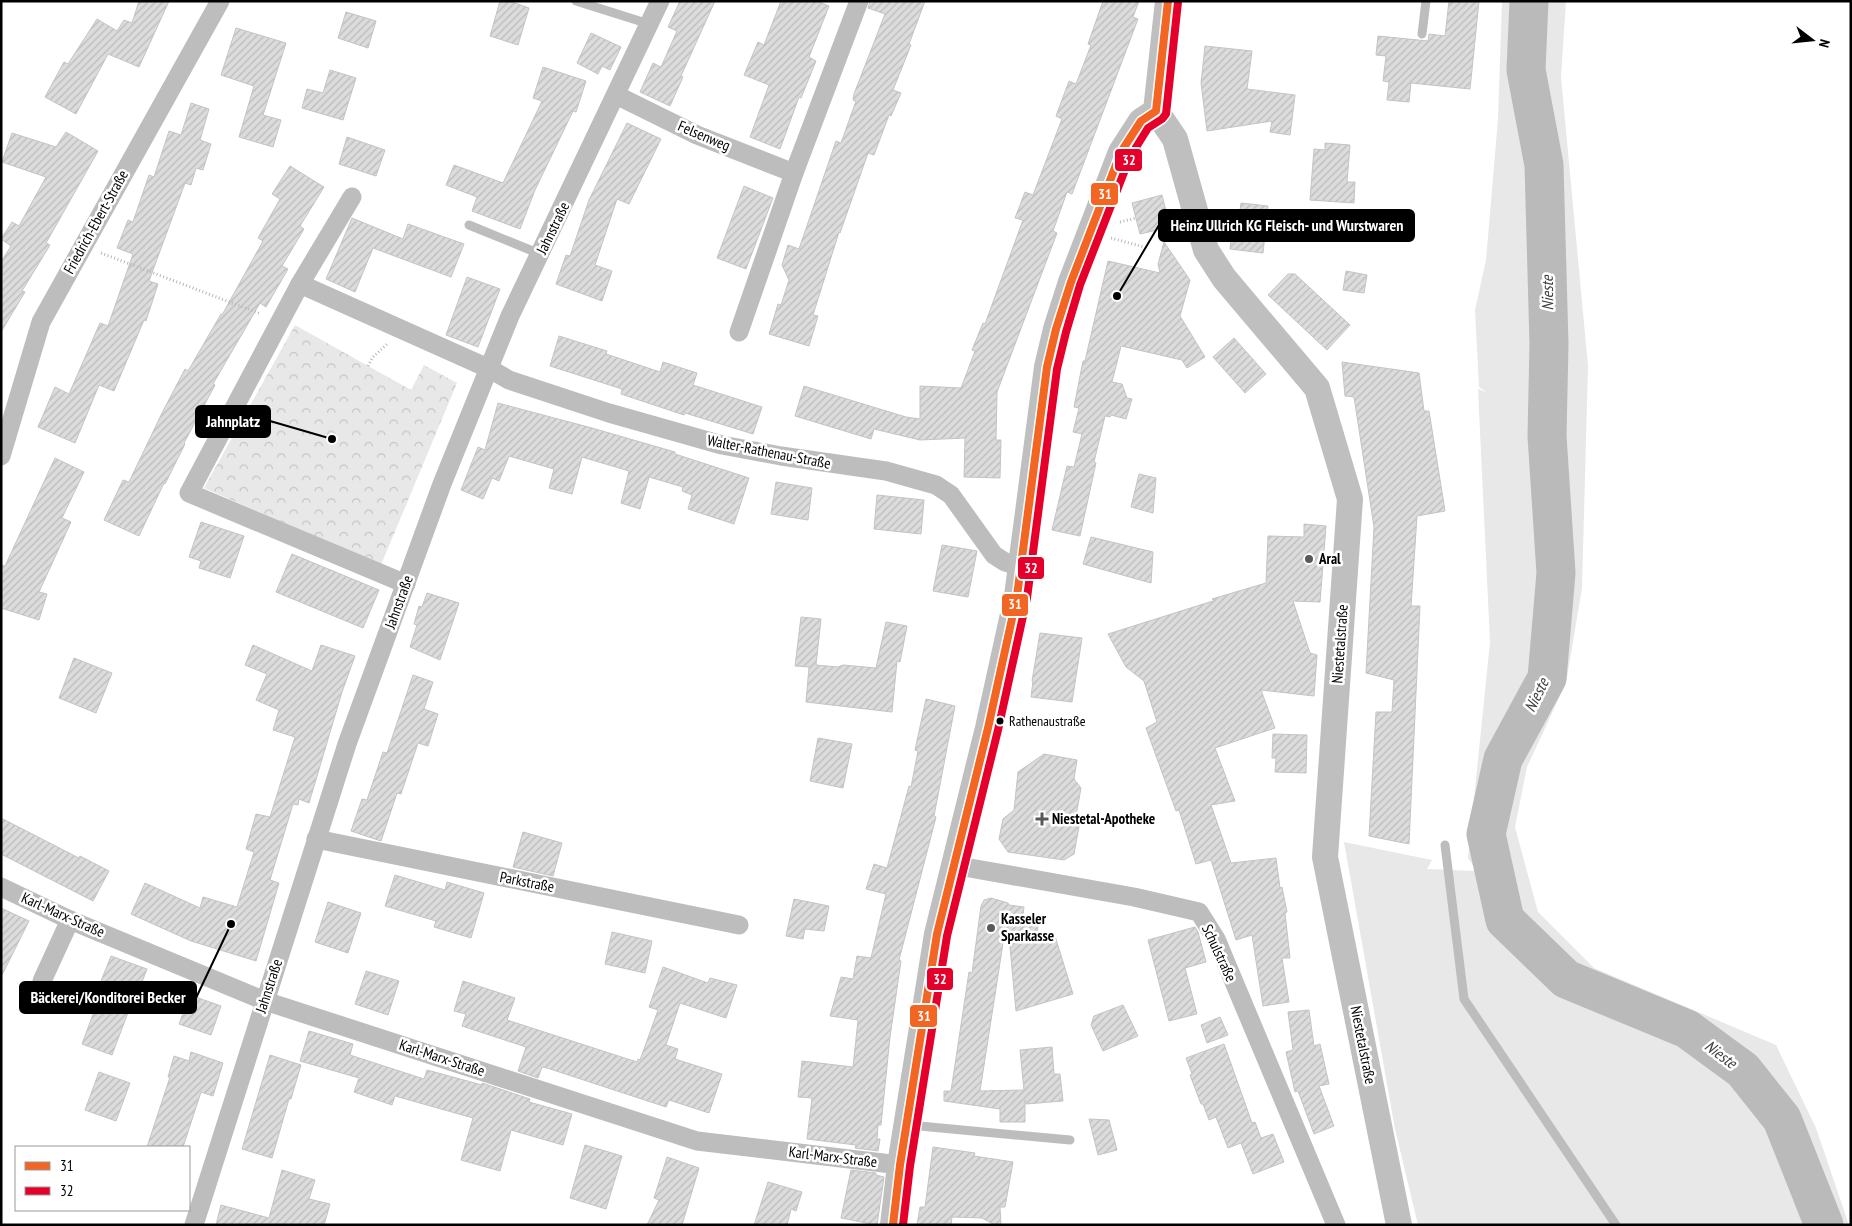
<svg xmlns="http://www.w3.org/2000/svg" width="1852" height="1226" font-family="'PT Sans Narrow',sans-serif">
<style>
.green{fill:#e8e8e8}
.park{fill:url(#park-crowns)}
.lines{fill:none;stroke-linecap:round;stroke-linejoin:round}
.river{stroke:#bababa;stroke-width:39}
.building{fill:url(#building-hatch);stroke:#c4c4c4}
.path{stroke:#b8b8b8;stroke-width:3;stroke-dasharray:1 2.5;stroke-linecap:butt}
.lane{stroke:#bdbdbd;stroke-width:9}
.street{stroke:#bdbdbd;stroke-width:19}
.secondary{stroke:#bfbfbf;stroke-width:26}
.bus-1-casing{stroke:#fff;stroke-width:11}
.bus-2-casing{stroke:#fff;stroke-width:11}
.bus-1{stroke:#f26522;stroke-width:8}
.bus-2{stroke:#e4002b;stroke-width:8}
.poi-dot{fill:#595959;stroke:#fff;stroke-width:2}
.bus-dot{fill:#000;stroke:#fff;stroke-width:2}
.labels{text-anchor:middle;stroke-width:5;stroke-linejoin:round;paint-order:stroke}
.bus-label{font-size:14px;fill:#000;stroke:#fff;text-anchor:start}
.street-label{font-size:15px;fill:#000;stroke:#fff}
.poi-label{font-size:15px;font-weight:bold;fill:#000;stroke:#fff;text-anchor:start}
.water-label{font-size:16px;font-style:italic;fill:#3e3e3e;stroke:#fff}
.leader{fill:none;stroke:#000;stroke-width:2}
.callout-dot{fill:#000;stroke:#fff;stroke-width:2}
.callout{fill:#000;stroke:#000;stroke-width:2}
.callout-label{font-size:16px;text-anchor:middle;font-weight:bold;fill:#fff}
.line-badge{stroke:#fff;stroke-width:2}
.badge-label{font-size:14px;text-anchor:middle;font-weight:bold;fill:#fff}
</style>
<defs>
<pattern id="park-crowns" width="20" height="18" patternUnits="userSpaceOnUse" patternTransform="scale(1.25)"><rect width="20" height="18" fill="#e8e8e8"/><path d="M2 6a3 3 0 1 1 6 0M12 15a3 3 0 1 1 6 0" fill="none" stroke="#c5c5c5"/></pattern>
<pattern id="building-hatch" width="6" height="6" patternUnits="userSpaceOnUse" patternTransform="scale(1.25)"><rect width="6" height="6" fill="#dcdcdc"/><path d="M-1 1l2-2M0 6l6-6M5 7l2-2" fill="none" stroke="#bbb"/></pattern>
</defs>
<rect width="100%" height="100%" fill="#fff"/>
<polygon class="green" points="1502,1 1566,1 1561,77 1588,366 1582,588 1566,683 1527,767 1515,827 1538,912 1594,968 1776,1045 1816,1128 1849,1225 1418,1225 1395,1129 1344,842 1432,860 1427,869 1477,871 1468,858 1490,642 1478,389 1486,392 1479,387 1475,310 1486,260 1498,119"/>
<polygon class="park" points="295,325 411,390 424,365 457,383 381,565 204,488"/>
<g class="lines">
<polyline class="river" points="1529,1 1526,70 1544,165 1549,344 1547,436 1556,573 1547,678 1503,759 1486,834 1505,920 1566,979 1687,1029 1743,1070 1782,1119 1824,1225"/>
</g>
<g class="building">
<polygon points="139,1 169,1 139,67 108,54 76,114 45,97 64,62 68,64 97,19 117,31 124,20 132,23"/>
<polygon points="500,1 509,1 529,8 518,45 490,36"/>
<polygon points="680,1 715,1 681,76 683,77 670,106 640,92 653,63 661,67 677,31 668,27"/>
<polygon points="781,1 816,1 829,6 809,57 816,61 801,98 799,97 780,149 750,137 769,85 744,75 758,42 764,45"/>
<polygon points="870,1 925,1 909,44 911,45 893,90 901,93 891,116 889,115 874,155 868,153 840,233 839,232 813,315 818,316 809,346 769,334 778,304 781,305 789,280 782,265 788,245 799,249 836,141 841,143 856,101 853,100 854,94 885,14 868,8"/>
<polygon points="1103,1 1139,1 1133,17 1138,19 1072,194 1067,192 1053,231 1057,233 997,392 996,440 1001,440 1000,478 964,477 965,438 920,440 874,429 871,439 795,416 804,386 906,417 920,419 920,386 961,388 975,351 972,350 983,323 985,324 1023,220 1015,218 1025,192 1033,195 1062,119 1056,116 1069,81 1076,84 1091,45 1088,44"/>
<polygon points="1449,1 1479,1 1470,89 1411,83 1409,102 1387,100 1389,82 1383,81 1386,56 1376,55 1378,36 1428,41 1429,34 1445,36"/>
<polygon points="346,12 376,21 368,48 338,38"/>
<polygon points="236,28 286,43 263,115 281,120 273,147 239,137 254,86 221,75"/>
<polygon points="591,33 621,47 610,70 602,66 598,74 577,63"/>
<polygon points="1205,46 1252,51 1247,89 1295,95 1290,135 1270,132 1272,121 1207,131 1201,83"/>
<polygon points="543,67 586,81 576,112 573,111 535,190 520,229 472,211 477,197 446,185 454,165 503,183 542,101 533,98"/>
<polygon points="330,70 356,78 343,120 302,108 307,89 323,93"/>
<polygon points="191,103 209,109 200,140 211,144 203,170 196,168 191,185 185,183 149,281 158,284 146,321 144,320 114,391 99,385 75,443 38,427 55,387 69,394 100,323 108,326 133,254 117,248 128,220 133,222 149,175 154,177 169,131 181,135"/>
<polygon points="627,123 661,139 629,204 617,199 595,265 612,271 602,301 556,284 566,255 570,256 589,200"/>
<polygon points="66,132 98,151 46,243 50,245 22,291 25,292 1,332 1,262 11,246 1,239 12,222 19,226 46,177 2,162 12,133 56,147"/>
<polygon points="347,137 385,150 376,176 339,164"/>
<polygon points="1325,143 1350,145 1347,182 1355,182 1354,203 1310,200 1314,149 1325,150"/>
<polygon points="290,166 324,187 300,226 304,229 282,266 288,269 266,307 260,303 213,384 215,385 184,443 185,444 165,484 164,483 139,536 104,520 123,480 129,482 163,411 185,369 188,371 221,314 222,315 263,241 258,238 280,199 272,194"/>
<polygon points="744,186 773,198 746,269 717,258"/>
<polygon points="1162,195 1170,227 1140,234 1132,203"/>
<polygon points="1241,203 1268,206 1263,253 1230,249 1233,217 1239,217"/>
<polygon points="352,218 403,239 408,224 464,244 451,277 373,248 355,292 326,279"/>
<polygon points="1164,242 1190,280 1180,316 1205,357 1187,368 1182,360 1121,346 1112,382 1122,384 1127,398 1132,399 1126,419 1111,415 1110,417 1105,416 1094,462 1096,463 1080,536 1052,530 1067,466 1074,467 1082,434 1073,432 1079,408 1074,407 1083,361 1085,361 1108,261 1160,273 1158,264"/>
<polygon points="1346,271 1367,275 1364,293 1343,290"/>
<polygon points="1288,274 1295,274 1350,325 1327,350 1268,295"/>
<polygon points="467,277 500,289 478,347 446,335"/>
<polygon points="559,336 607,351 606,354 660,372 663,362 697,373 693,385 762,407 753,434 685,413 684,415 621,394 622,389 550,366"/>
<polygon points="1234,338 1266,374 1245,393 1213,357"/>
<polygon points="1342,362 1419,373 1424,411 1429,411 1445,511 1417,516 1411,606 1420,606 1409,844 1369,836 1376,712 1392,712 1394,680 1366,673 1374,527 1354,397 1345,396"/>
<polygon points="498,403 592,428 675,452 675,454 749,478 734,524 688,509 692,495 682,491 683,487 649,477 640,509 621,503 629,471 582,457 572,494 549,488 554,469 509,456 499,481 492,478 483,499 461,490 478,447 485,450"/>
<polygon points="55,458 84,472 62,518 71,522 39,592 47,594 39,620 1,608 1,565 5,566"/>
<polygon points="1139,474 1156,478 1153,513 1131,507"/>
<polygon points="776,482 812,488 808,520 771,514"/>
<polygon points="877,495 924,500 921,534 874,529"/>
<polygon points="201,522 244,536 230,578 199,568 201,561 189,557"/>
<polygon points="1304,524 1326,526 1320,602 1293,601 1310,653 1317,655 1314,696 1261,690 1275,728 1215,748 1235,801 1211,805 1231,863 1276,858 1280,888 1282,887 1287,912 1285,913 1290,958 1282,958 1289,1002 1263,1006 1252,935 1236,940 1211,860 1196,864 1179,810 1176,811 1146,728 1157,722 1144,681 1126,667 1108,634 1216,600 1212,599 1266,583 1268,536 1304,537"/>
<polygon points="1091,537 1153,552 1151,583 1083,564"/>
<polygon points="942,545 977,551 968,597 933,591"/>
<polygon points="292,554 379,590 363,628 276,592"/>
<polygon points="427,593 459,603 440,660 410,647 417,625 414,624 419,606 422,607"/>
<polygon points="801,617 821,619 816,665 838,667 843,665 876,668 886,622 907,626 900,662 897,661 892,712 806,702 809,667 795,666"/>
<polygon points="1040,633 1082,638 1072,702 1031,697 1033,681 1032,681"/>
<polygon points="253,645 312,671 321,645 355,656 342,692 309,803 299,799 298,805 293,804 270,880 279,883 256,961 191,941 131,914 145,883 200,908 203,897 237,907 254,852 246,849 256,814 270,817 295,737 273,730 279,710 256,700 267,674 245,665"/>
<polygon points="74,658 112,673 96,713 59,698"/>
<polygon points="413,675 433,682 424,709 438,714 428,746 418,743 401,794 397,793 381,841 351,831 362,799 367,800 383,752 387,753"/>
<polygon points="926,699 955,706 934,816 936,817 899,960 901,961 890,1037 881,1125 878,1125 877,1139 880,1139 878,1151 855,1148 856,1145 807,1139 812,1098 798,1097 802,1061 853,1067 858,1020 830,1016 841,977 853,979 857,956 871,958 886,894 866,889 874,864 887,868 909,786 911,787 918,751 915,750"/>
<polygon points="1273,734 1307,735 1306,773 1275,772 1276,758 1272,758"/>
<polygon points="818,738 852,744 843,788 810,781"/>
<polygon points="1044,754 1077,760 1074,779 1081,788 1076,816 1080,821 1074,854 1064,860 1008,852 999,839 1003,819 1014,810 1018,772"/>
<polygon points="1,818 79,858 80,856 109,871 93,901 1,854"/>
<polygon points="523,832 562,843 553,876 513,867"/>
<polygon points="395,875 445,890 447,882 484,893 471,938 434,927 436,921 385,906"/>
<polygon points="991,898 1008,903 1009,905 1024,907 1023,916 1039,918 1036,942 1055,936 1073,994 1016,1011 1009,937 1004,937 980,1091 1024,1090 1020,1050 1052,1047 1054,1074 1060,1074 1063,1101 1026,1104 1025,1100 1025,1122 1000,1122 1000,1109 944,1101 944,1091 951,1091 969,972 972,973 981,906 984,900"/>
<polygon points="794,899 829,906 824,931 805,929 803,939 786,936"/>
<polygon points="328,902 361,913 348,953 315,942"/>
<polygon points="1,908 29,921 1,977"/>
<polygon points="1195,927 1198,932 1206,962 1185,968 1197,1014 1169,1021 1148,940"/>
<polygon points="612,932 652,941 645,973 605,964"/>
<polygon points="111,956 147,969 137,995 135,994 112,1055 82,1044 105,982 101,981"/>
<polygon points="663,967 708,983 710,978 737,985 726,1018 680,1003 666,1045 678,1049 675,1059 722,1074 709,1113 669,1100 666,1107 547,1068 542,1067 538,1078 518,1071 526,1047 462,1026 466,1014 454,1011 463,981 515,998 507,1020 637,1062 638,1059 640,1060 658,1010 649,1007"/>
<polygon points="366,971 399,981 388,1015 355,1004"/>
<polygon points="190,995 221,1006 211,1035 179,1024"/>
<polygon points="1123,1005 1138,1036 1103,1051 1091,1025 1094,1016"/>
<polygon points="1309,1010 1314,1046 1320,1044 1329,1084 1319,1086 1334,1126 1314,1134 1298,1091 1295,1092 1286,1052 1293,1050 1288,1012"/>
<polygon points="1220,1017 1228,1035 1207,1043 1201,1025"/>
<polygon points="309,1031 353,1044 350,1055 424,1079 427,1070 482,1085 482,1083 530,1099 529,1102 572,1114 563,1145 511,1130 500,1171 461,1160 473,1118 395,1096 392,1105 354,1092 359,1078 300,1061"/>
<polygon points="1224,1044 1252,1123 1255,1122 1261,1138 1273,1134 1284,1162 1253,1174 1241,1143 1228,1148 1216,1117 1209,1120 1203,1104 1201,1104 1190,1075 1192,1074 1186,1058"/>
<polygon points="191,1052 223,1063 213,1096 201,1092 183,1147 147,1147 170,1077 168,1077 174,1056 189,1061"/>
<polygon points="270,1055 301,1065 291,1099 289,1099 272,1158 242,1149"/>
<polygon points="99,1072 130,1083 116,1121 85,1110"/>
<polygon points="1089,1119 1109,1120 1117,1150 1098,1155"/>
<polygon points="585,1145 622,1156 606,1209 570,1198"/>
<polygon points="933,1147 975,1153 974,1156 1013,1162 1005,1207 1000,1207 1001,1225 995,1225 982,1218 952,1217 951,1225 917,1225 920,1207 925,1207"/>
<polygon points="667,1157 699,1168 682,1225 647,1225 659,1200 654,1198"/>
<polygon points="282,1170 315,1180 309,1199 330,1204 324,1225 216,1225 221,1205 269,1218"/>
<polygon points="851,1170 876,1173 876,1175 884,1177 877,1225 841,1218"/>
<polygon points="768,1182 802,1192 796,1211 791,1209 787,1225 754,1225"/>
</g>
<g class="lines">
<g class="path">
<polyline points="1120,222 1136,218"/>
<polyline points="1164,229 1175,227"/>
<polyline points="1111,238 1144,247"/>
<polyline points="101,253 261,314"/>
<polyline points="368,366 373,357 387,344"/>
</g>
<g class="lane">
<polyline points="576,1 649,24"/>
<polyline points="1422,34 1426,1"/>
<polyline points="469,225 540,254"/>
<polyline points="1445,845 1464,999 1616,1225"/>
<polyline points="909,1125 1070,1140"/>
</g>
<g class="street">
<polyline points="616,95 697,135 794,173"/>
<polyline points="300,284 352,197"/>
<polyline points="739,332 794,173 859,1"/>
<polyline points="1,456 41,322 220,1"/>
<polyline points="406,584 189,493 300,284 490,369 509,380 609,413 722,445 781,456 886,471 936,485 951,495 994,555 1005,562 1021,567"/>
<polyline points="316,839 739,925"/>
<polyline points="953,865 1134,897 1199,912 1216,939 1336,1225"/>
<polyline points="1,887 70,920 265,1001 697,1141 900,1165"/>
<polyline points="42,981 70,920"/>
<polyline points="194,1225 347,744 442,484 510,316 660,1"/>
</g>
<g class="secondary">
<polyline points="1156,111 1175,139 1206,250 1224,278 1317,388 1350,499 1325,857 1399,1225"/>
<polyline points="893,1225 900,1165 937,934 988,728 1017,596 1047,367 1056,329 1071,282 1121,152 1141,121 1156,111 1168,1"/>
</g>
<g class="bus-1-casing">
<polyline id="bus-1" points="893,1225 900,1165 937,934 988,728 1017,596 1047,367 1056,329 1071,282 1121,152 1141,121 1156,111 1168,1"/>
</g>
<g class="bus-2-casing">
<polyline id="bus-2" points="903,1225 910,1166 947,936 998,730 1027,598 1057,369 1066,332 1080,285 1130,157 1148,128 1162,119 1166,114 1178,2"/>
</g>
<use href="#bus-1" class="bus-1"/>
<use href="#bus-2" class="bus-2"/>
</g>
<g class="poi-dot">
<circle cx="1309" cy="559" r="5"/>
<path d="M1039.5 811.5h5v5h5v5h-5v5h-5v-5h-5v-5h5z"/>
<circle cx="991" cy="928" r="5"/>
</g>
<circle class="bus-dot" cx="1000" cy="721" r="4.5"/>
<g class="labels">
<g class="bus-label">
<text x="1009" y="726">Rathenaustraße</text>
</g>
<g class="street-label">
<text transform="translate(704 136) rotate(23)" y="5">Felsenweg</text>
<text transform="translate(96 222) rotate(-61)" y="5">Friedrich-Ebert-Straße</text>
<text transform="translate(553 228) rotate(-64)" y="5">Jahnstraße</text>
<text transform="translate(769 452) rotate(11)" y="5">Walter-Rathenau-Straße</text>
<text transform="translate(399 602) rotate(-70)" y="5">Jahnstraße</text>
<text transform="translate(1340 644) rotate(-86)" y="5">Niestetalstraße</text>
<text transform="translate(527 882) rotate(11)" y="5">Parkstraße</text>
<text transform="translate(63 915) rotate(24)" y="5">Karl-Marx-Straße</text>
<text transform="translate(1219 953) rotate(65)" y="5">Schulstraße</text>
<text transform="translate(269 986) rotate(-72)" y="5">Jahnstraße</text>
<text transform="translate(1363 1045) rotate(79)" y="5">Niestetalstraße</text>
<text transform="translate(442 1058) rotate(18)" y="5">Karl-Marx-Straße</text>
<text transform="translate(833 1157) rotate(7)" y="5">Karl-Marx-Straße</text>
</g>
<g class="poi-label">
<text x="1319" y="564">Aral</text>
<text x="1052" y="824">Niestetal-Apotheke</text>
<text x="1001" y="924">Kasseler<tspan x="1001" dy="17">Sparkasse</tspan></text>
</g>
<g class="water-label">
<text transform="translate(1547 293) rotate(-91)" y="6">Nieste</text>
<text transform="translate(1536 695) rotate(-64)" y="6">Nieste</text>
<text transform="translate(1721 1054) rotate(37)" y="6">Nieste</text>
</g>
</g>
<path class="leader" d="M1117 296L1159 225M332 439L270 421M231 924L196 998"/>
<g class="callout-dot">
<circle cx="1117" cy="296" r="5"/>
<circle cx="332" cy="439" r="5"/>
<circle cx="231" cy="924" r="5"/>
</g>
<g class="callout">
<rect x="1159" y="210" width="255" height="31" rx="5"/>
<rect x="196" y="406" width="74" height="31" rx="5"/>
<rect x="20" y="982" width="176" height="31" rx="5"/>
</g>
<g class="callout-label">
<text x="1287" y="231">Heinz Ullrich KG Fleisch- und Wurstwaren</text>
<text x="233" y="427">Jahnplatz</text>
<text x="108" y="1003">Bäckerei/Konditorei Becker</text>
</g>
<g class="line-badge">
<rect x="1114" y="148" width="29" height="24" rx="5" fill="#e4002b"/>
<rect x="1090" y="182" width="29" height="24" rx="5" fill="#f26522"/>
<rect x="1017" y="556" width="28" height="24" rx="5" fill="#e4002b"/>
<rect x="1001" y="593" width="28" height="24" rx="5" fill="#f26522"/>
<rect x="926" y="967" width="28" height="24" rx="5" fill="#e4002b"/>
<rect x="909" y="1004" width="29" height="24" rx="5" fill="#f26522"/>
</g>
<g class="badge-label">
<text x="1129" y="165">32</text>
<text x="1105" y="199">31</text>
<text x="1031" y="573">32</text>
<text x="1015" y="609">31</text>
<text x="940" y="984">32</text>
<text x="924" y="1021">31</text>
</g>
<rect width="1852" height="1226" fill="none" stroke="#000000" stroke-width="5"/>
<rect x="15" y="1146" width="175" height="65" fill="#ffffff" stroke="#999999"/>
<rect x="25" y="1162" width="25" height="8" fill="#f26522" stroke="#999999"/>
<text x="60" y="1171" font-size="15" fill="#000000">31</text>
<rect x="25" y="1187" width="25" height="8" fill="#e4002b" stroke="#999999"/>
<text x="60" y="1196" font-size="15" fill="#000000">32</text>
<g transform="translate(1812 40) rotate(106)" stroke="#ffffff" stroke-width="4" paint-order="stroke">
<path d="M0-4L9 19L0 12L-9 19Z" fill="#000000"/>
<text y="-8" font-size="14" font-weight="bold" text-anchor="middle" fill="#000000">N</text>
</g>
</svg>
